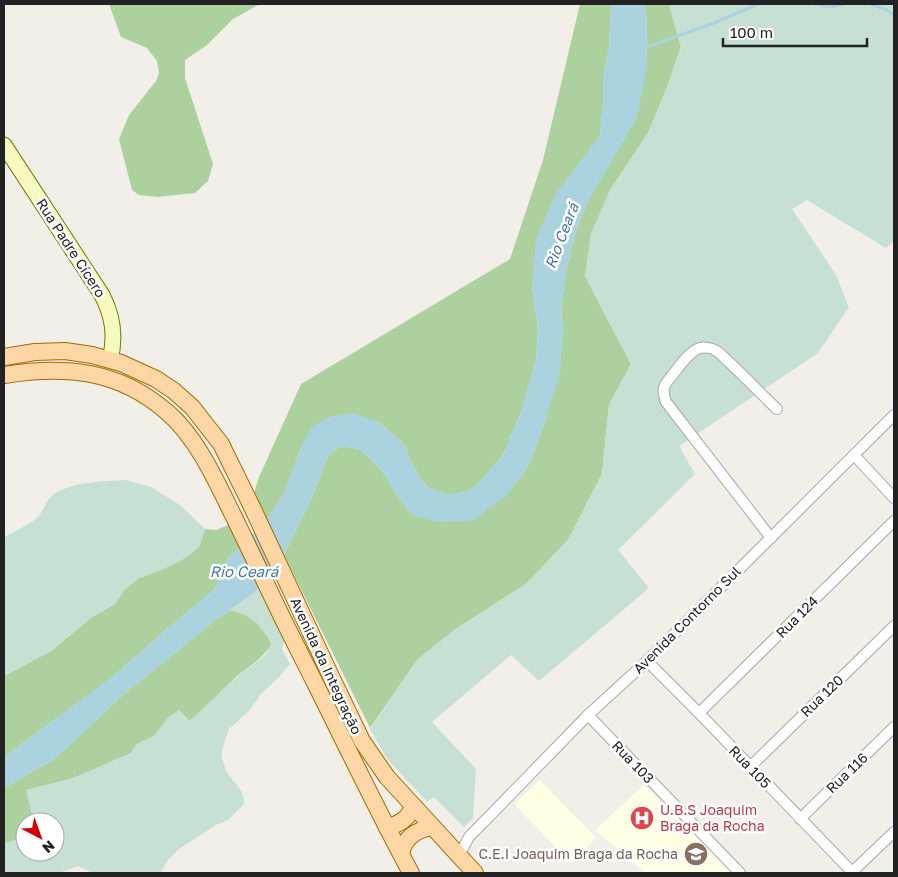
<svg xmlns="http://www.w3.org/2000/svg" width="898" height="877" font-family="'Golos Text',sans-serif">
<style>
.education{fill:#ffffe5}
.forest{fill:#add19e}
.wetland{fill:#c6e0d4}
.water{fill:#aad3df}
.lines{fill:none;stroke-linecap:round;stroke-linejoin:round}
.stream{stroke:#aad3df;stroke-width:3}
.street-casing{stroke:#a9a9a9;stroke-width:12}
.secondary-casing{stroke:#707d05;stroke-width:17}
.primary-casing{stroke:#a06b00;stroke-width:18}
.street{stroke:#fff;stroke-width:10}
.secondary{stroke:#f7fabf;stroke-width:15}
.primary{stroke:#fcd6a4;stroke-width:16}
.labels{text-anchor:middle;stroke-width:5;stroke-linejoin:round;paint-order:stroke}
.street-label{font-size:14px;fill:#222;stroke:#fff}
.health-label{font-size:14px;fill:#be3a42;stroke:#fff;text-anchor:start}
.education-label{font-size:14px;fill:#785e54;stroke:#fff;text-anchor:end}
.water-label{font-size:15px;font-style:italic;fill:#4a7aab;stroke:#fff}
</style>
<rect width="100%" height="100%" fill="#f2efe9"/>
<g class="education">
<polygon points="540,780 596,838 571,863 514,804"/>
<polygon points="644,785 732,873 639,873 642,870 595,830"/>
</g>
<g class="forest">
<polygon points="109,4 260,4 233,19 207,45 185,60 185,78 213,164 208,181 195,193 158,197 139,195 132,190 119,139 129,115 156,81 159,73 157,61 147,48 121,37"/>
<polygon points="580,4 611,4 609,49 603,78 603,103 600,136 582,161 532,286 538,329 536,361 521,413 503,455 480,482 471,490 457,494 446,494 436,491 426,486 419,476 408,456 406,446 400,440 377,421 301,448 286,490 267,520 254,493 259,477 301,384 510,259 543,160"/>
<polygon points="645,4 669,4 681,47 666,90 648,133 609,192 585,276 631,364 609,405 602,474 568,540 526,584 457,628 418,659 370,728 284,555 312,497 328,455 341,446 359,449 370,458 386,476 398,497 413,515 521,477 531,460 546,418 563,332 561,310 566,270 575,234 586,205 646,71 647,26"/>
<polygon points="231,524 240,547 228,558 214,590 174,623 110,679 4,757 4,676 51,651 92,617 115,604 125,589 139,578 161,570 199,547 205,529 216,530"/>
<polygon points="230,610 246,615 257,623 268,637 271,645 269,649 257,661 236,677 192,720 188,720 179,710 168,718 154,736 137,744 131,753 74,778 27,790 33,818 35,822 25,822 25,842 16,840 7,843 4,842 4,788 54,759 124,694 218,618"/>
</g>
<g class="wetland">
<polygon points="669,4 894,4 894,241 886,248 807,200 792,209 836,275 849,307 818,353 679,446 695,474 618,550 649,588 539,681 511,655 432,722 476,769 473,818 464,827 434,797 427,802 388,760 370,729 418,659 457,628 526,584 568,540 602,474 609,405 631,364 585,276 591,233 609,192 648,133 666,90 681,48"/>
<path d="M 126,480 L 151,487 L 180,505 L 205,529 L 199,547 L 190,555 L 179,562 L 161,570 L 139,578 L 125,589 L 115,604 L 92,617 L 51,651 L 4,676 L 4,537 C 14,532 30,524 38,517 C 43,511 45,503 51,497 C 64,482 107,481 126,480 Z"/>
<path d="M 259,589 L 285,638 L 282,649 L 290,664 L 279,677 L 261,694 L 249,711 L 229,729 L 222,750 L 222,758 L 226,771 L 242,792 L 244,801 L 243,805 L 228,820 L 216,825 L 179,849 L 167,861 L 161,873 L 93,873 L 78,866 L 59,873 L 4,873 L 4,842 L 7,843 L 16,840 L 24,841 L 25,842 L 25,852 L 43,852 L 49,857 L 53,856 L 53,852 L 55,852 L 55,822 L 35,822 L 33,818 L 26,790 L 74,778 L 131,753 L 137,744 L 154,736 L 168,718 L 179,710 L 187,720 L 192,719 C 206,706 220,692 235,679 C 243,671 266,658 270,648 C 274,637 254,619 245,615 C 241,613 235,612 230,610 Z"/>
</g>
<polygon class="water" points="611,4 645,4 647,26 646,71 637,118 586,205 575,234 566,270 561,310 563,332 560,373 546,418 531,460 521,477 507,495 479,516 471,521 438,522 413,515 398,497 386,476 370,458 359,449 341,446 328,455 312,497 284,555 261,583 259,589 230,610 218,618 124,694 54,759 4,788 4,757 110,679 174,623 214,590 228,558 267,520 286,490 301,448 311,428 329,417 352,413 377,421 400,440 406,446 408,456 419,476 426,486 436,491 446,494 457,494 471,490 480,482 503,455 521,413 536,361 538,329 532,286 536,239 556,193 600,136 603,103 603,78 609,49"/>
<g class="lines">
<g class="stream">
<polyline points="815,4 832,7 844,4"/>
<polyline points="870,4 887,10 894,15"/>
<polyline points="644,48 714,23 758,4"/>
</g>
<g class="street-casing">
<g id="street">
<polyline points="854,455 894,498"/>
<path d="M 771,538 L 666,402 C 660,387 666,383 675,372 C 681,364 690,351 700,348 C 704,347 712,348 715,350 C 721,353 725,359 730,363 C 746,378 761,394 777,409"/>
<polyline points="647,661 699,713 853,873"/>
<polyline points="699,713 894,521"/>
<polyline points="588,715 740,873"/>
<polyline points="750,767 894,626"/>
<polyline points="800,819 894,727"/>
<polyline points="459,856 469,837 588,715 647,661 894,415"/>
<polyline points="851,873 894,832"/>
</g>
</g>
<g class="secondary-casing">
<path id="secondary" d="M 4,145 L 102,295 C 113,316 116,336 110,360"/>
</g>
<g class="primary-casing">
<g id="primary">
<polyline points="4,357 35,352 65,351 92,355 121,363 156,379 174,391 192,407 221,444 252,507 329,672 362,741 387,777 475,873"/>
<path d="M 4,375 C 65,365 119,370 167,412 C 197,437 217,483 234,517 C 246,542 258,567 270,592 C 284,622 299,651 314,681 C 346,745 377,810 411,873"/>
<path d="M 387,828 C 400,823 408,820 413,806"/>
<path d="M 401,853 C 405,837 416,830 432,827"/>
</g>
</g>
<use href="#street" class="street"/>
<use href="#secondary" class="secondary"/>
<use href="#primary" class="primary"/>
</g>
<defs>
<g id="hospital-disc" transform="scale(1.25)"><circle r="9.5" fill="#e0444e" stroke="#fff"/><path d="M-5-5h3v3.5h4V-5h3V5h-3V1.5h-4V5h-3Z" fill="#fff"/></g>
<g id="school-disc" transform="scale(1.25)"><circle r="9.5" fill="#8d6e63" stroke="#fff"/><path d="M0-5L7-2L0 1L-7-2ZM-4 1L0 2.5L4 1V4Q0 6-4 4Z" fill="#fff"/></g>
</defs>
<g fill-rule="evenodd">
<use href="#hospital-disc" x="642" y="818"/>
<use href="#school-disc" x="696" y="854"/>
</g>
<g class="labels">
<g class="street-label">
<text transform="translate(71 248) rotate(57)" y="5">Rua Padre Cícero</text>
<text transform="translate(797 617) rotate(-45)" y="5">Rua 124</text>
<text transform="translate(687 620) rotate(-45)" y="5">Avenida Contorno Sul</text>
<text transform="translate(326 666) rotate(65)" y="5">Avenida da Integração</text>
<text transform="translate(822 696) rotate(-44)" y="5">Rua 120</text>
<text transform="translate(633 762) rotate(46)" y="5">Rua 103</text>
<text transform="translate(750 767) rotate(46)" y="5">Rua 105</text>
<text transform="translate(847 773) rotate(-44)" y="5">Rua 116</text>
</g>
<g class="health-label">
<text x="660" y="815">U.B.S Joaquim<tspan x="660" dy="16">Braga da Rocha</tspan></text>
</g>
<g class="education-label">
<text x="678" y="859">C.E.I Joaquim Braga da Rocha</text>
</g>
<g class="water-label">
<text transform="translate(562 236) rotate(-69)" y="5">Rio Ceará</text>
<text x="244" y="577">Rio Ceará</text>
</g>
</g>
<rect width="898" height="877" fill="none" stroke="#222222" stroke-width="10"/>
<g transform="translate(40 837) rotate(139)"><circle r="24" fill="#ffffff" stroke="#a7a7a7"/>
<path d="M0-4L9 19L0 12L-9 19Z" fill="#d40000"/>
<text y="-8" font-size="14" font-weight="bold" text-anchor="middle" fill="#222222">N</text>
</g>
<path d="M723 38v8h144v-8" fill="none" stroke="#222222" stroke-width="2.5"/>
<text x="730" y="38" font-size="15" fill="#222222" stroke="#ffffff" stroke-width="4" paint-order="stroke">100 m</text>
</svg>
